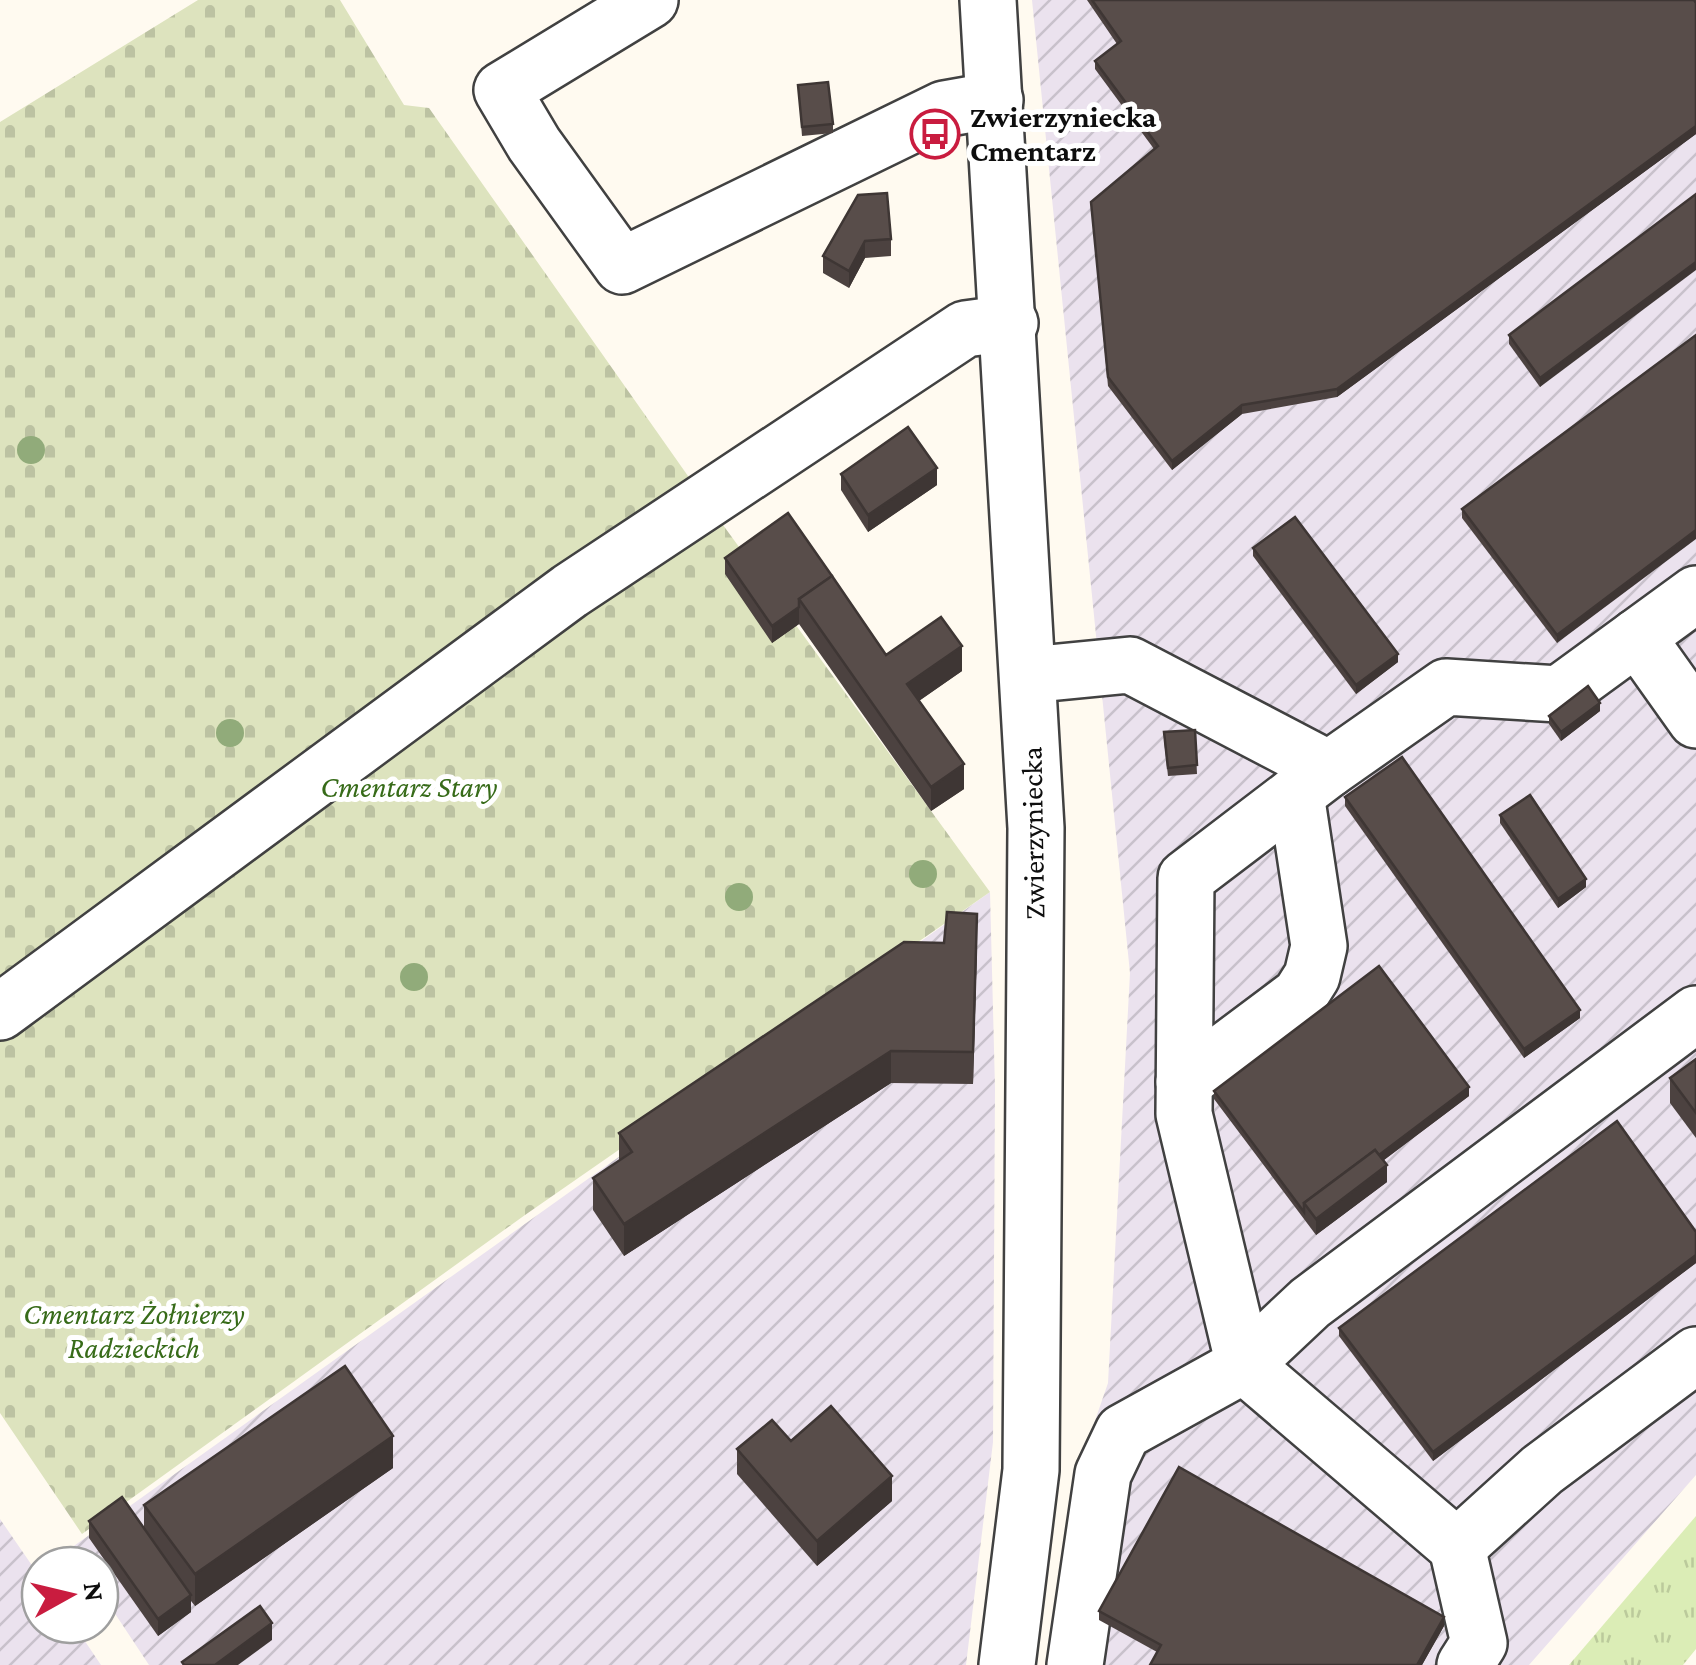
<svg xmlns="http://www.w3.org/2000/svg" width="1696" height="1665" font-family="'Crimson Pro',serif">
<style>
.industrial{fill:url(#industrial-furrows)}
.grass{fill:url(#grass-tufts)}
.cemetery{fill:url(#cemetery-stones)}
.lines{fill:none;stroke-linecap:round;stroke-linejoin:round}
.minor-casing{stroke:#414141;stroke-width:60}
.minor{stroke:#fff;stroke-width:55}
.tree{fill:#91ab7a}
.wall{fill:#4c4240}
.shaded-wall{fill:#3e3634}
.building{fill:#584d4a;stroke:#3e3634;stroke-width:2.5}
.labels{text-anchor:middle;stroke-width:10;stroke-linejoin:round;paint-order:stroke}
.poi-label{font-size:30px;font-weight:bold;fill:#0e0e0e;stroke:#fff;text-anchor:start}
.park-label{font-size:30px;font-style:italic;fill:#376b19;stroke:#fff}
.street-label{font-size:30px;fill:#0e0e0e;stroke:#fff}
</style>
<defs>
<pattern id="industrial-furrows" width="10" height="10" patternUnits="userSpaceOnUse" patternTransform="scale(2.5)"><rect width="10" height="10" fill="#ebe2ee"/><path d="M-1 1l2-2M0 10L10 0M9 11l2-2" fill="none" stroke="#c8c1cb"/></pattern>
<pattern id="grass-tufts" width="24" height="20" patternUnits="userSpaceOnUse" patternTransform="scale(2.5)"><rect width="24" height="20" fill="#dbedb6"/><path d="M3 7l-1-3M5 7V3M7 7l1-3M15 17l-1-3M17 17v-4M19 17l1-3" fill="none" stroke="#bbca9b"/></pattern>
<pattern id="cemetery-stones" width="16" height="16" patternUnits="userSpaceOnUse" patternTransform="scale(2.5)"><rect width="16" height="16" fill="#dde3be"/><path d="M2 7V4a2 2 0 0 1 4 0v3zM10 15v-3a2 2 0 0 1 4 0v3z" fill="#bcc2a2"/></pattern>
</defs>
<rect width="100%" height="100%" fill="#fffaf0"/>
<g class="industrial">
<polygon points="1032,0 1696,0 1696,1475 1529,1665 1062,1665 1079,1467 1108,1383 1130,973"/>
<polygon points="990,892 995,1088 993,1442 966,1665 149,1665 100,1591 100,1565 83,1565 71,1548"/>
<polygon points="0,1519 40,1577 40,1625 74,1625 101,1665 0,1665"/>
</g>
<polygon class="grass" points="1696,1516 1696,1649 1683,1665 1569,1665"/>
<polygon class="cemetery" points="198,0 340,0 404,105 429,108 707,503 990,892 525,1215 82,1534 0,1413 0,122"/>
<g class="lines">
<g class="minor-casing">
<g id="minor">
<polyline points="650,0 502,90 534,144 622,266 944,109 995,100"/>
<polyline points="988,0 1036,828 1031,1470 1007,1665"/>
<polyline points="1637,637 1696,720"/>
<polyline points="1028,675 1130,665 1329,769 1446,687 1559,694 1696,594"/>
<polyline points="0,1012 570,591 965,329 1010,323"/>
<polyline points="1696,1014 1310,1303 1244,1365 1457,1547 1542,1470 1696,1355"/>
<polyline points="1184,1082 1300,995 1312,976 1319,946 1296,794"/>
<polyline points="1457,1547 1479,1643 1465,1665"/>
<polyline points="1075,1665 1103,1474 1123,1432 1244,1365 1184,1114 1186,878 1329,769"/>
</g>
</g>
<use href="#minor" class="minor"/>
</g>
<g class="tree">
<circle cx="31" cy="450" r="14"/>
<circle cx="230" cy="733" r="14"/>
<circle cx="923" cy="874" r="14"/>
<circle cx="739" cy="897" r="14"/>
<circle cx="414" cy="977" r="14"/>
</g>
<g class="wall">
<polygon points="1087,0 1696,0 1696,134 1337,397 1242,414 1172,470 1108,386 1091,202 1154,149 1095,69 1095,61 1117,44"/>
<polygon points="798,85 833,124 833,133 802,136"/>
<polygon points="1696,194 1540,387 1509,344 1509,335"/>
<polygon points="858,195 891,239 891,256 865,258 849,288 823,273 823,256"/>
<polygon points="1696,335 1557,643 1462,518 1462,509"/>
<polygon points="841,474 937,485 868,532 841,490"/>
<polygon points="788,513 886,655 962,671 919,701 964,789 931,811 799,624 772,643 725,574 725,558"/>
<polygon points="1253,548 1398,662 1356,694 1253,556"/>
<polygon points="1600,711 1561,741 1549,724 1549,716"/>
<polygon points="1195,730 1197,774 1168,776 1164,740"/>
<polygon points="1345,797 1580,1018 1524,1058 1345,806"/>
<polygon points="1500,815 1586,887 1558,908 1500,823"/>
<polygon points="977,946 973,1084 891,1083 624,1256 593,1210 593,1178 619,1161 619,1133"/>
<polygon points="1696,1059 1696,1138 1670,1103 1670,1078"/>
<polygon points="1214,1091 1469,1096 1384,1160 1387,1182 1316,1235 1214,1099"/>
<polygon points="1696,1232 1696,1263 1433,1461 1339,1336 1339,1328"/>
<polygon points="791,1441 892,1501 817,1566 737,1474 737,1449"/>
<polygon points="393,1468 195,1606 191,1601 191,1612 158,1636 89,1538 89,1521 144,1529 144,1505"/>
<polygon points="1099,1611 1444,1626 1422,1665 1150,1665 1157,1652 1099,1620"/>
</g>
<g class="shaded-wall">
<polygon points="1696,126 1696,134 1337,397 1337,389"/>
<polygon points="865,241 865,258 849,288 849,271"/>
<polygon points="1696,262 1696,270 1540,387 1540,378"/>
<polygon points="1242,405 1242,414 1172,470 1172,461"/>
<polygon points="937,468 937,485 868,532 868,515"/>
<polygon points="1696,530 1696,539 1557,643 1557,635"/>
<polygon points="799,607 799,624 772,643 772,626"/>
<polygon points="962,646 962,671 907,709 907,684"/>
<polygon points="1398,654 1398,662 1356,694 1356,685"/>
<polygon points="1600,703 1600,711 1561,741 1561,732"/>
<polygon points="964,764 964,789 931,811 931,787"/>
<polygon points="1586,879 1586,887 1558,908 1558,899"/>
<polygon points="977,914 977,946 973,1084 973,1052"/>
<polygon points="1580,1010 1580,1018 1524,1058 1524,1049"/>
<polygon points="891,1051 891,1083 624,1256 624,1224"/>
<polygon points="1469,1087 1469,1096 1312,1214 1308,1209"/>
<polygon points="1387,1165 1387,1182 1316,1235 1316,1219"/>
<polygon points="1696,1255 1696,1263 1433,1461 1433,1452"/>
<polygon points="393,1436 393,1468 195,1606 195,1574"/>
<polygon points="892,1476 892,1501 817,1566 817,1541"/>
<polygon points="191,1595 191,1612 158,1636 158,1619"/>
<polygon points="1444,1617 1444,1626 1422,1665 1417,1665"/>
<polygon points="272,1623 272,1640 238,1665 215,1665"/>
</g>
<g class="building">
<polygon points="1092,0 1694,0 1696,3 1696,126 1337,389 1242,405 1172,461 1108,377 1091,202 1158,146 1095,61 1121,41"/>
<polygon points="828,82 833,124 802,127 798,85"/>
<polygon points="887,193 891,239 865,241 849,271 823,256 858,195"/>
<polygon points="1696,194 1696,262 1540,378 1509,335"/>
<polygon points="1696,335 1696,530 1557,635 1462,509"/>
<polygon points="908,427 937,468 868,515 841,474"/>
<polygon points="788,513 832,576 799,599 799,607 772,626 725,558"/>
<polygon points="1295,517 1398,654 1356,685 1253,548"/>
<polygon points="832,576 886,655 941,617 962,646 907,684 964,764 931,787 799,599"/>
<polygon points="1588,686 1600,703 1561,732 1549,716"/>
<polygon points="1195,730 1197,765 1168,768 1164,732"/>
<polygon points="1402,757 1580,1010 1524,1049 1345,797"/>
<polygon points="1530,795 1586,879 1558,899 1500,815"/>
<polygon points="947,912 977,914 973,1052 891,1051 624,1224 593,1178 632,1152 619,1133 904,942 944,943"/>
<polygon points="1379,966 1469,1087 1379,1155 1375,1150 1304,1203 1304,1212 1214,1091"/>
<polygon points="1696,1059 1696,1113 1670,1078"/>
<polygon points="1617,1121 1696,1232 1696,1255 1433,1452 1339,1328"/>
<polygon points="1375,1150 1387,1165 1316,1219 1304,1203"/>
<polygon points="345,1366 393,1436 195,1574 144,1505"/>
<polygon points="831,1406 892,1476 817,1541 737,1449 772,1420 791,1441"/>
<polygon points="1179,1467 1444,1617 1417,1665 1150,1665 1161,1645 1099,1611"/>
<polygon points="122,1497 191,1595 158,1619 89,1521"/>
<polygon points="260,1606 272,1623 215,1665 184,1665 182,1662"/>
</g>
<defs>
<g id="bus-ring" transform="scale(2.5)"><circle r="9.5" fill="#fff" stroke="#c91c3f" stroke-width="1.5"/><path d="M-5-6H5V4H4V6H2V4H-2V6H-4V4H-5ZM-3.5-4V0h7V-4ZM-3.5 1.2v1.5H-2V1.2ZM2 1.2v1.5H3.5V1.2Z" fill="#c91c3f"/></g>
</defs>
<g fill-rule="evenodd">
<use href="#bus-ring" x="935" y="134"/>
</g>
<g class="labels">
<g class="poi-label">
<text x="970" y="127">Zwierzyniecka<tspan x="970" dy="34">Cmentarz</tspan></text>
</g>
<g class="park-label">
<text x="409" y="797">Cmentarz Stary</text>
<text x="134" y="1324">Cmentarz Żołnierzy<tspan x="134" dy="34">Radzieckich</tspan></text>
</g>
<g class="street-label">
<text transform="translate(1033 833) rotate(-91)" y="10">Zwierzyniecka</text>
</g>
</g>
<g transform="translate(70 1595) rotate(82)"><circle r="48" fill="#ffffff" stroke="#9f9f9f" stroke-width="2.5"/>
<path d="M0-8L18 38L0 25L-18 38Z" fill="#c91c3f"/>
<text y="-15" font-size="28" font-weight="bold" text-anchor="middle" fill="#0e0e0e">N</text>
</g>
</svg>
